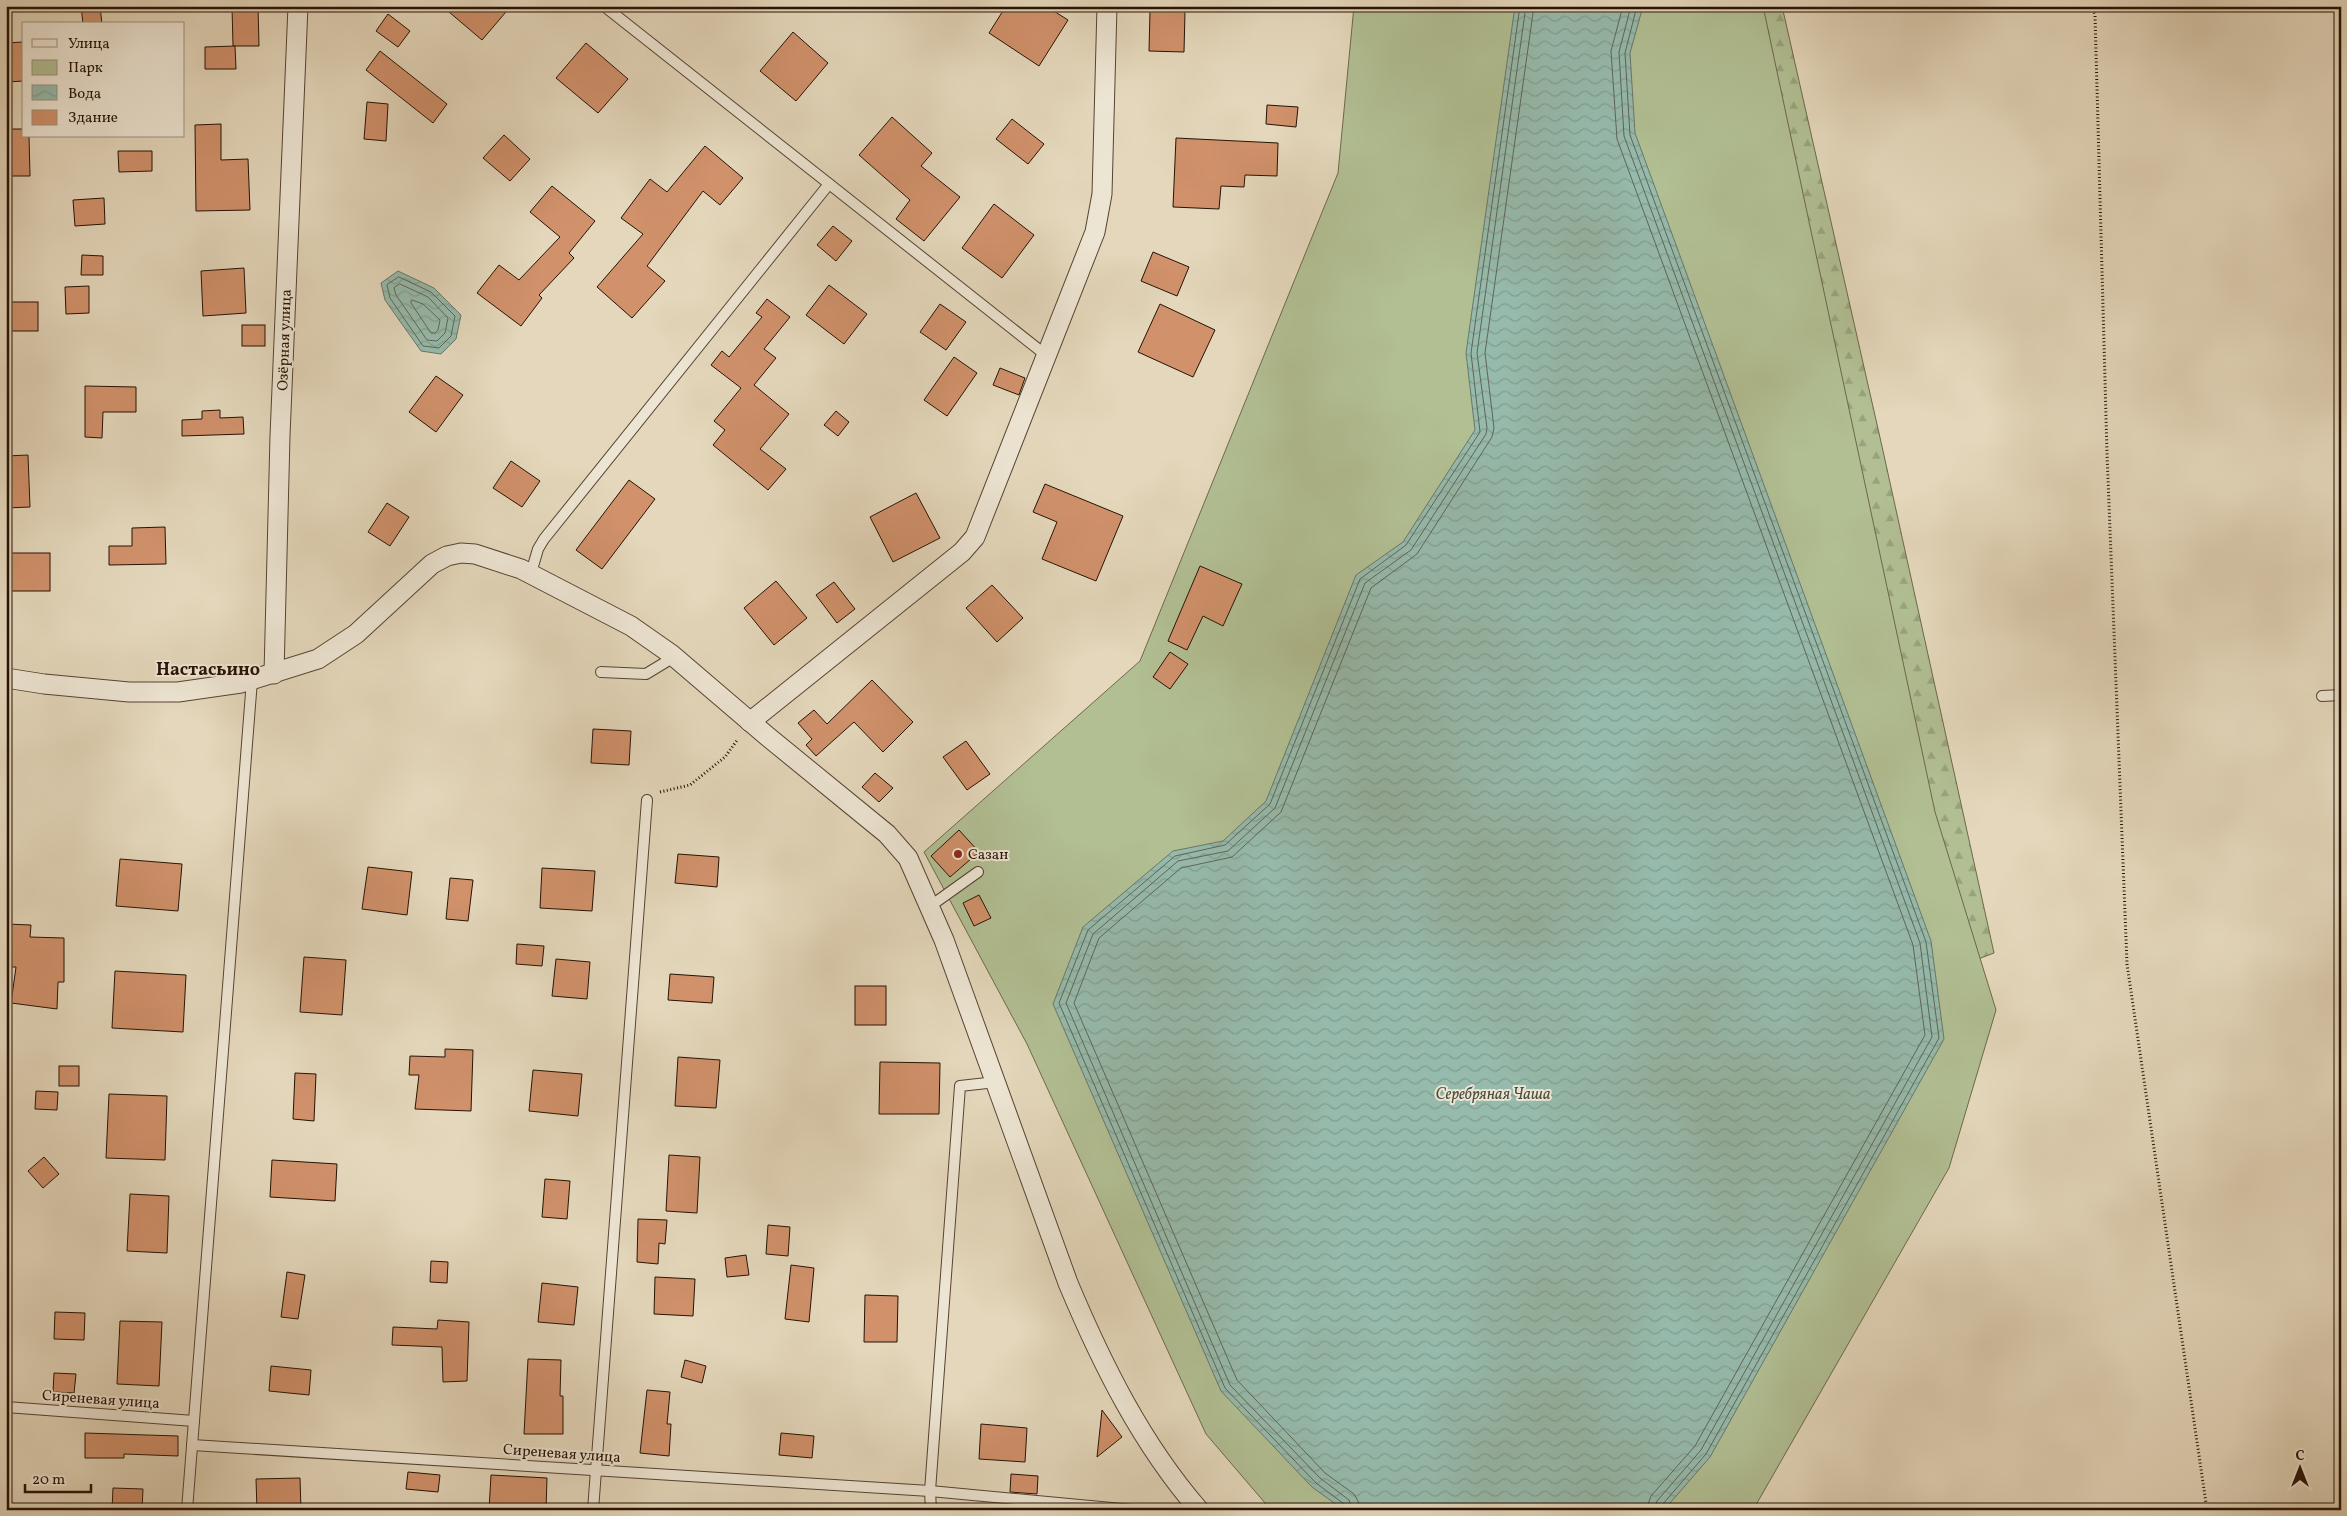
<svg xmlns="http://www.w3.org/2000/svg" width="2347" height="1516" font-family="Vollkorn,serif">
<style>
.forest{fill:url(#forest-firs);stroke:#6c684c}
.park{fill:#b1bf93;stroke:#6c684c}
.water{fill:url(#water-waves);stroke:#697769}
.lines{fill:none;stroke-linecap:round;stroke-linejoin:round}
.shore{stroke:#5e6658;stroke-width:1}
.building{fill:#d0916b;stroke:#261205}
.lane-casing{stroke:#564332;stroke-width:12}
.street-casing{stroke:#564332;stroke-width:21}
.path{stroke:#261205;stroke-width:3;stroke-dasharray:1 2.5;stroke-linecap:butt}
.lane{stroke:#ede5d3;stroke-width:10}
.street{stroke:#ede5d3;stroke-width:19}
.poi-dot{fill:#8f2418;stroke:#ede5d3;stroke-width:2}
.labels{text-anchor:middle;stroke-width:4;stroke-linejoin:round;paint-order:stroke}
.street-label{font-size:15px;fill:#261205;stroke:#ede5d3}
.poi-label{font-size:15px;fill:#261205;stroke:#ede5d3;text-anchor:start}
.water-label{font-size:16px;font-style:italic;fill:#4d4d3f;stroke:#ede5d3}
.quarter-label{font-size:18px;font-weight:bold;fill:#261205;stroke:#ede5d3}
</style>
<defs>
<pattern id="forest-firs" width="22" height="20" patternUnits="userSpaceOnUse" patternTransform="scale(1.25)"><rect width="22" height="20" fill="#b1bf93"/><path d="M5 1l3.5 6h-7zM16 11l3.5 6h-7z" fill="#98a37d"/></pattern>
<pattern id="water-waves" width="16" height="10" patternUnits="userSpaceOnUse" patternTransform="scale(1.25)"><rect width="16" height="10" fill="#96baab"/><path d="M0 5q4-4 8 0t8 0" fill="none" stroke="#819f92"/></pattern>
</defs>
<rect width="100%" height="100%" fill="#e4d7bb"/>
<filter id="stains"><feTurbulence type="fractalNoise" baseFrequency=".004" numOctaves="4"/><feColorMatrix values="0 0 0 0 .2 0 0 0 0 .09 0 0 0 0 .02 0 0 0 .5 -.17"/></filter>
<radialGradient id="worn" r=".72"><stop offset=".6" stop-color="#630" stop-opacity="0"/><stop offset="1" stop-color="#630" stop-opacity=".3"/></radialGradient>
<polygon class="forest" points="1660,6 1782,6 1881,442 1994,953 1954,968"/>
<polygon class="park" points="1354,6 1763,6 1935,812 1996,1010 1949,1168 1753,1510 1271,1510 1206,1434 1027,1044 924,852 1140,661 1338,173"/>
<g class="water">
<polygon points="1515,6 1643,6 1630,53 1635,133 1931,941 1944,1039 1710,1457 1664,1510 1344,1510 1312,1487 1221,1391 1053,1004 1083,927 1173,851 1223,841 1266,801 1356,575 1403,542 1475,430 1466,353"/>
<polygon points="398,271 434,288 461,315 456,339 441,354 421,351 385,300 381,283"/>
</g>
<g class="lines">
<g class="shore">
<polyline points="1623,6 1611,51 1617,139 1913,945 1925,1035 1695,1446 1651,1496 1646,1510"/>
<polyline points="1631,6 1619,52 1624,136 1920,943 1932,1037 1701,1450 1657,1501 1654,1510"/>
<polyline points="1637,6 1625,53 1630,135 1926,942 1939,1038 1706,1454 1662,1505 1660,1510"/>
<polygon points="399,277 431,292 455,316 451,336 439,348 423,346 390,298 387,285"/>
<polygon points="400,284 428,297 448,318 445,333 437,341 427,340 396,295 394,288"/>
<polygon points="412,300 423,304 440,320 438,330 435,333 431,333 411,303"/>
<polyline points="1346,1510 1344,1504 1316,1483 1225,1388 1059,1003 1088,930 1175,856 1225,845 1270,804 1360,579 1406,545 1480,432 1471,353 1520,6"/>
<polyline points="1352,1510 1349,1500 1320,1478 1230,1385 1066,1003 1093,934 1178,861 1228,851 1275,808 1365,583 1411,550 1486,434 1487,428 1477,353 1526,6"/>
<polyline points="1360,1510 1358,1501 1354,1494 1325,1473 1237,1380 1074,1003 1099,938 1181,868 1232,857 1281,812 1371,588 1417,554 1492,437 1494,428 1485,353 1534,6"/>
</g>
</g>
<g class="building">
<polygon points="81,6 100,6 102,24 83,24"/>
<polygon points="258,6 259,46 233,46 232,7"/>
<polygon points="442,6 511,6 482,40"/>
<polygon points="1006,6 1046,6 1068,20 1039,66 989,33"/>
<polygon points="1150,11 1185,11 1184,52 1149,51"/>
<polygon points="388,14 410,31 398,47 376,31"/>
<polygon points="793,32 828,63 796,101 760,71"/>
<polygon points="23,42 24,81 6,82 6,43"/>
<polygon points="586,43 628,79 598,113 556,78"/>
<polygon points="235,46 236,69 205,69 205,47"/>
<polygon points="380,51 447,104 433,123 366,70"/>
<polygon points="367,102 388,104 386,141 364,139"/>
<polygon points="1267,105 1298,107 1296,127 1266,124"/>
<polygon points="892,117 932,153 921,166 960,197 924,241 896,219 910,200 859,155"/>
<polygon points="1012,119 1044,144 1028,164 996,139"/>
<polygon points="221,124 221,160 248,159 250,210 196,211 195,125"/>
<polygon points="6,129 24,129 24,136 29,136 30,176 6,176"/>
<polygon points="504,135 530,159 510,181 483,158"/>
<polygon points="1176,138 1278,143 1277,176 1245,175 1244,187 1221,186 1219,209 1173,207"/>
<polygon points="705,146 743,178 720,205 703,191 647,266 665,281 632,318 597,287 643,234 621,218 650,179 667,192"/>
<polygon points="118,151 152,151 152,171 119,172"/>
<polygon points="552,186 595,221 569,253 574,258 539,295 542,298 521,326 477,293 499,265 519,280 560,237 530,212"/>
<polygon points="104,198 105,224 75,226 73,200"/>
<polygon points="994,204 1034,235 1002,278 962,248"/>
<polygon points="833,226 852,241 836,261 817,245"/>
<polygon points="1153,252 1189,267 1177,296 1141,281"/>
<polygon points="82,255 103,256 103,275 81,275"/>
<polygon points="244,268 246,313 203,316 201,271"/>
<polygon points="829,285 867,314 844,344 806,315"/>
<polygon points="89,286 89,313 66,314 65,287"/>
<polygon points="767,299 790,317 764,349 776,358 754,385 789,414 760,449 786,469 768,490 713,445 725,430 714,421 741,388 711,365 722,351 729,357 762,317 756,313"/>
<rect x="6" y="302" width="32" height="29"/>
<polygon points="940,304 966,322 946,350 920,332"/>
<polygon points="1160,304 1215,330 1193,377 1138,352"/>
<rect x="242" y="325" width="23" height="21"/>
<polygon points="954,357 977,373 947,416 924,400"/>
<polygon points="1000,368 1025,378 1019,395 993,385"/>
<polygon points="436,376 463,395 436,432 409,412"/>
<polygon points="85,386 136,387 136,412 103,412 102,438 85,437"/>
<polygon points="220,410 220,418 243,417 244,434 182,436 182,420 202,419 202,411"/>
<polygon points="836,411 849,422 838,436 824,425"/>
<polygon points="28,455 30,507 6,508 6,456"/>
<polygon points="511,461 540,481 522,507 493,488"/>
<polygon points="629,480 655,499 602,569 576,550"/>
<polygon points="1045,484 1123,516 1096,581 1042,559 1057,522 1033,512"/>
<polygon points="916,493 940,538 893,562 870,517"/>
<polygon points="387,503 409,517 390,546 368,532"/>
<polygon points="165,527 166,564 109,565 109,546 132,546 132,528"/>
<rect x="6" y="553" width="44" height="38"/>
<polygon points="1200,566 1242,584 1223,626 1203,616 1187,650 1168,641"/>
<polygon points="776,581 807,618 774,645 744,608"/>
<polygon points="834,582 855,609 837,623 816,595"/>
<polygon points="992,585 1023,618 997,642 966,608"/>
<polygon points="1170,652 1188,664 1170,689 1153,677"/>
<polygon points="872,680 913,722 883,752 854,722 816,756 806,745 812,739 798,723 814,710 827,724"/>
<polygon points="593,729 631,731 629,765 591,763"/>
<polygon points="966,741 990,774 967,790 943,757"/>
<polygon points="875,773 893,788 879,802 862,787"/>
<polygon points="959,830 979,852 950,877 931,856"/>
<polygon points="678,854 719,857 717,887 675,883"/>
<polygon points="120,859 182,864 178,911 116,906"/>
<polygon points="368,867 412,872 407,915 362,909"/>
<polygon points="542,868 595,871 592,911 540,908"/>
<polygon points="450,878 473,880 468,921 446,919"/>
<polygon points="979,895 991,918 974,926 963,903"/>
<polygon points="6,924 31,925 30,937 64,938 64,982 58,982 57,1009 11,1003 16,967 6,967"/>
<polygon points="517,944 544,946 542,966 516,964"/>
<polygon points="304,957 346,960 342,1015 300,1012"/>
<polygon points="556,959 590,962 587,999 552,996"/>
<polygon points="115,971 186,975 183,1032 112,1028"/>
<polygon points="670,974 714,977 712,1003 668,1000"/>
<rect x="855" y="986" width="31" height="39"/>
<polygon points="445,1049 473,1050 471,1111 415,1109 419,1075 409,1075 410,1056 445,1057"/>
<polygon points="678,1057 720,1060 716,1108 675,1106"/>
<polygon points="880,1062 940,1063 939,1114 879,1114"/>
<rect x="59" y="1066" width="20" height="20"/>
<polygon points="533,1070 582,1074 578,1116 529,1111"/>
<polygon points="295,1073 316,1074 314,1121 293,1119"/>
<polygon points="36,1091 58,1092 57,1110 35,1109"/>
<polygon points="109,1094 167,1096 165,1160 106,1158"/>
<polygon points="669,1155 700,1157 697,1213 666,1211"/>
<polygon points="44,1157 59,1174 43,1188 28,1171"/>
<polygon points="272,1160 337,1164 335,1201 270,1197"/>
<polygon points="545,1179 570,1181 567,1219 542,1217"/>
<polygon points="130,1194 169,1196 167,1253 127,1251"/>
<polygon points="638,1219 667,1220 665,1244 659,1243 658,1264 637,1262"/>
<polygon points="768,1225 790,1227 788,1256 766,1254"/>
<polygon points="746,1255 749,1275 727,1277 725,1258"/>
<polygon points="431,1261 448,1262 447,1283 430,1282"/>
<polygon points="791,1265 814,1268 809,1322 785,1319"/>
<polygon points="287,1272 305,1275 298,1319 281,1317"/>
<polygon points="655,1277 695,1279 693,1316 654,1314"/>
<polygon points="542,1283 578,1287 574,1325 538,1322"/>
<polygon points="865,1295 898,1296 897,1342 864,1342"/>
<polygon points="55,1312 85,1313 84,1340 54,1339"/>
<polygon points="438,1320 469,1322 467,1381 443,1382 442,1347 392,1345 393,1327 437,1329"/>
<polygon points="120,1321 162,1322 159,1386 117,1384"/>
<polygon points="528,1359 561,1360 560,1396 563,1396 563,1434 524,1434"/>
<polygon points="685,1360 706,1366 702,1383 681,1377"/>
<polygon points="271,1366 311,1370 309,1395 269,1391"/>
<polygon points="54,1373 76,1374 74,1393 53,1392"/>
<polygon points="647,1390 670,1392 667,1424 671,1424 669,1456 640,1453"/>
<polygon points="1102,1410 1122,1437 1097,1457"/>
<polygon points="981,1424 1027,1428 1025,1462 979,1459"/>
<polygon points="85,1433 178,1436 178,1456 124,1454 124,1458 85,1458"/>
<polygon points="781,1433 814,1436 812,1458 779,1455"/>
<polygon points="408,1472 440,1475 438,1492 406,1489"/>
<polygon points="1011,1474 1038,1476 1037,1494 1010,1492"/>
<polygon points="491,1475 547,1478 546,1510 489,1510"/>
<polygon points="300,1478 301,1510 257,1510 256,1479"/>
<polygon points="113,1488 143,1489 142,1510 112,1510"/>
</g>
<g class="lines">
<g class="lane-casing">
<g id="lane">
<polyline points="604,6 1047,356"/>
<polyline points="531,573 538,549 544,539 829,184"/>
<polyline points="601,672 646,674 674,657"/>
<polyline points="2322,696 2341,695"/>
<polyline points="929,907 978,872"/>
<polyline points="6,1407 194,1421"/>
<polyline points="192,1445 930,1491 1133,1510"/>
<polyline points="187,1510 252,680"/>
<polyline points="593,1510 647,800"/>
<polyline points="931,1510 930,1491 960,1086 996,1082"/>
</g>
</g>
<g class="street-casing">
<g id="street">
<polyline points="274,674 280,436 298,6"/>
<path d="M 6,678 L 44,684 L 129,692 L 178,692 L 241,683 L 318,659 L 356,634 L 432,564 L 447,556 L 461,553 L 475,554 L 521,569 L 631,626 L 671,654 L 767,736 L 887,834 L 908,858 L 944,940 L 1068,1283 C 1102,1364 1141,1443 1199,1510"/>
<polyline points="750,722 962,552 975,537 1095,232 1102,194 1107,6"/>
</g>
</g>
<g class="path">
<polyline points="2092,6 2095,15 2107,453 2127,964 2207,1510"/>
<polyline points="660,792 690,785 725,757 738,739"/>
</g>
<use href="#lane" class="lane"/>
<use href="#street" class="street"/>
</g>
<circle class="poi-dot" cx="958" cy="854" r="5"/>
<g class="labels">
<g class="street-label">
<text transform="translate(284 340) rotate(-88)" y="5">Озёрная улица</text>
<text transform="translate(101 1399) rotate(4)" y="5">Сиреневая улица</text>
<text transform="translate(562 1453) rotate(4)" y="5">Сиреневая улица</text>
</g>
<g class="poi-label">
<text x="968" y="859">Сазан</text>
</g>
<g class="water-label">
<text x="1493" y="1099">Серебряная Чаша</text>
</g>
<g class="quarter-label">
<text x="208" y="675">Настасьино</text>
</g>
</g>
<rect width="2347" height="1516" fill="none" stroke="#e4d7bb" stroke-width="25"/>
<rect x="8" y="8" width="2332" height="1501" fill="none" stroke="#261205" stroke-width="2.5"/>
<rect x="12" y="12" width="2322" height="1491" fill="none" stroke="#261205"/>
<rect x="22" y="22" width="162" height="115" fill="#ede5d3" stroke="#9d9181"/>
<rect x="32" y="39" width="25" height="8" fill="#ede5d3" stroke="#9d9181"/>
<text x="68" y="48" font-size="15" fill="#261205">Улица</text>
<rect x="32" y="60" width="25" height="15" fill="#b1bf93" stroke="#9d9181"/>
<text x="68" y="72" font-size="15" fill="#261205">Парк</text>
<rect x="32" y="85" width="25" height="15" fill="url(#water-waves)" stroke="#9d9181"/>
<text x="68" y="98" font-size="15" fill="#261205">Вода</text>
<rect x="32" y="110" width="25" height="15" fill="#d0916b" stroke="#9d9181"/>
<text x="68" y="122" font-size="15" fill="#261205">Здание</text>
<g transform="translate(2300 1468)" stroke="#ede5d3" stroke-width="4" paint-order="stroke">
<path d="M0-4L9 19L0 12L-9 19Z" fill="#261205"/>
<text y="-8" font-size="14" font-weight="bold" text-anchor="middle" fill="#261205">С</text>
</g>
<path d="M25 1484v8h66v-8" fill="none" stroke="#261205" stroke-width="2.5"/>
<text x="32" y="1484" font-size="15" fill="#261205" stroke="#ede5d3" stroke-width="4" paint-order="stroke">20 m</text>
<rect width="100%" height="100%" filter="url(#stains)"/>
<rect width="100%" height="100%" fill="url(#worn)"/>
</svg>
